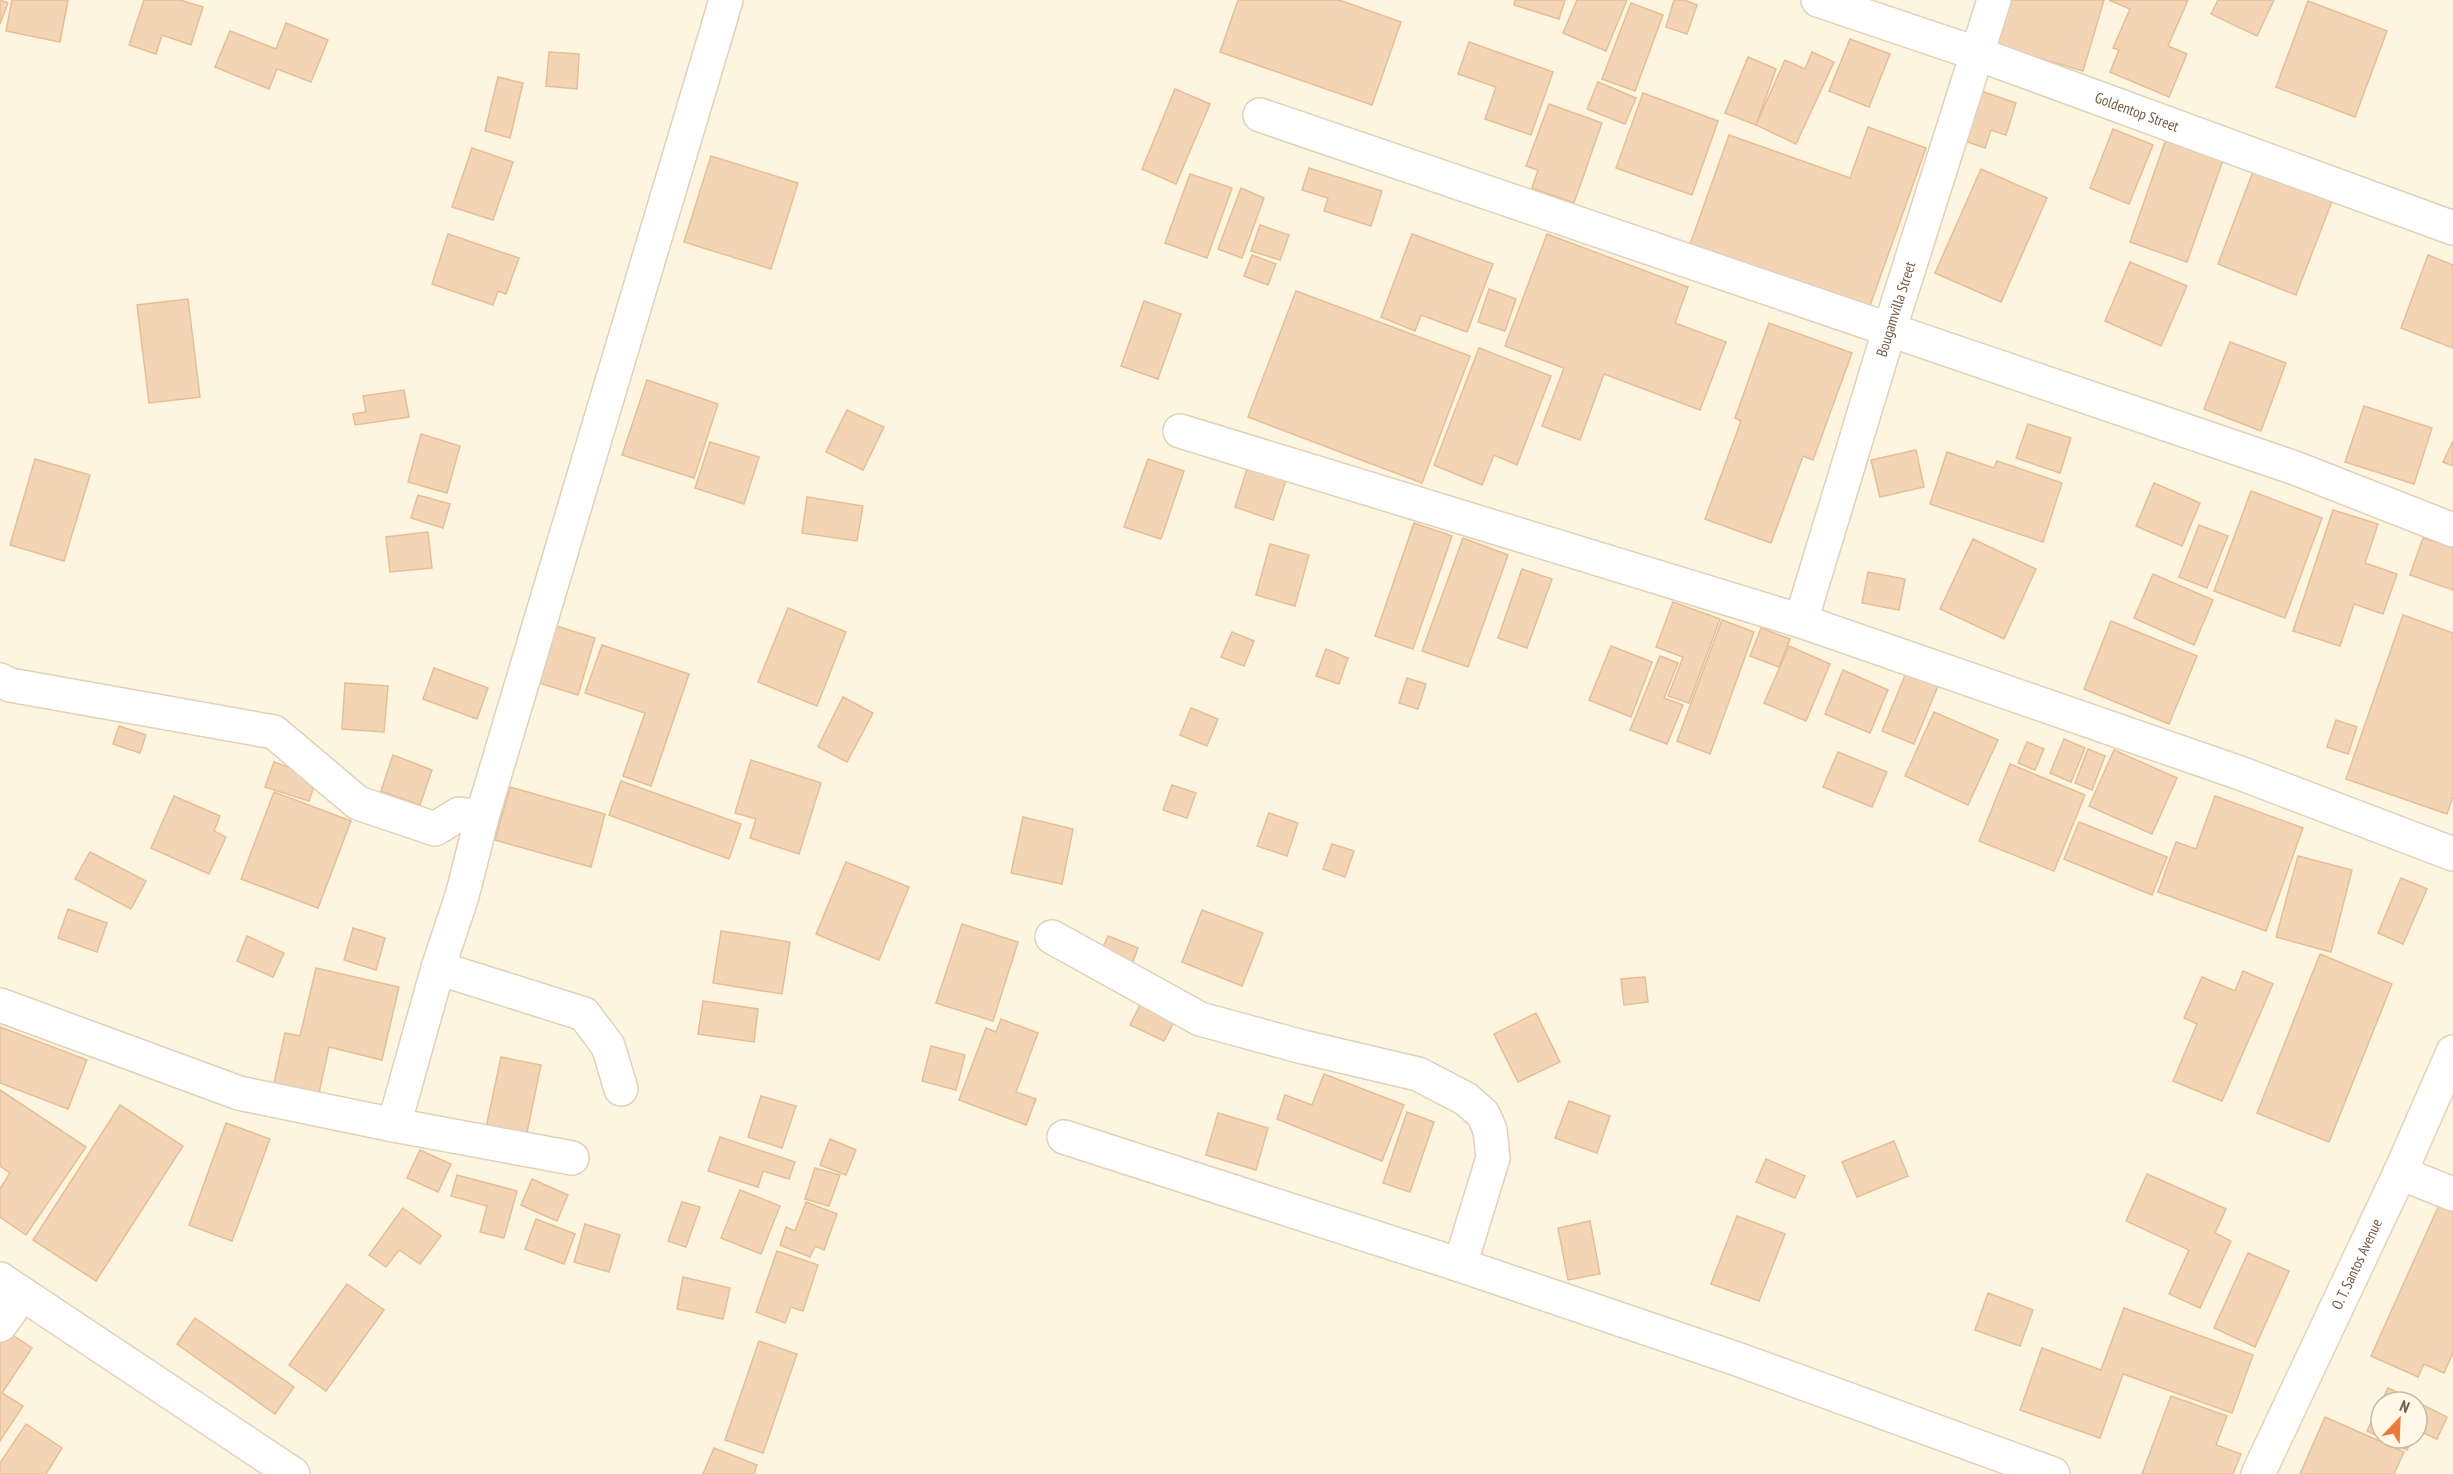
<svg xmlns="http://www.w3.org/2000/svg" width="2453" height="1474" font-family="'PT Sans Narrow',sans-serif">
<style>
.building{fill:#f3d5b6;stroke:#e6be96;stroke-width:1.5}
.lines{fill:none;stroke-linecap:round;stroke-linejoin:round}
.minor-casing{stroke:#e1d1bb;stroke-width:36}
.secondary-casing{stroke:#e6d3b9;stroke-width:36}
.minor{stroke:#fff;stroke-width:33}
.secondary{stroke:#fff;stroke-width:33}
.labels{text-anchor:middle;stroke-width:4.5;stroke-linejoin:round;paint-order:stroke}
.street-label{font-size:15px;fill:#735c47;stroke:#fff8e6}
</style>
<rect width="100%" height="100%" fill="#fdf5df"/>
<g class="building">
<polygon points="0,0 8,3 0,24"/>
<polygon points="12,0 68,0 60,42 6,31"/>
<polygon points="144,0 180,0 203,7 191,45 162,35 156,54 129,45"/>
<polygon points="1238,0 1339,0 1401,22 1372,105 1220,52"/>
<polygon points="1515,0 1565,0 1559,19 1514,5"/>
<polygon points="1577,0 1627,0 1606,51 1563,33"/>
<polygon points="1674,0 1684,0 1697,5 1687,34 1666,27"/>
<polygon points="2010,0 2104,0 2083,71 1996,45"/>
<polygon points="2109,0 2188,0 2168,46 2187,54 2169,97 2110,72 2119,50 2113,48 2130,9"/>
<polygon points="2218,0 2274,0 2257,36 2211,14"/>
<polygon points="2308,1 2387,31 2355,117 2276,87"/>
<polygon points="1631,3 1663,15 1635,91 1602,79"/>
<polygon points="286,23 328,40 311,82 277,69 269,89 215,67 230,31 276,49"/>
<polygon points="1850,39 1890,54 1869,107 1829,91"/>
<polygon points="1469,42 1553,72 1531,135 1485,119 1496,87 1458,74"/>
<polygon points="549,52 579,54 577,89 546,86"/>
<polygon points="1812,52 1834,62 1796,144 1756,125 1785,60 1805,69"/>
<polygon points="1748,57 1776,69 1756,125 1725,113"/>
<polygon points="498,77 523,83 510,138 485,131"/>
<polygon points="1598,82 1636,98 1625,124 1587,109"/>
<polygon points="1175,89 1210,104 1176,184 1142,169"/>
<polygon points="1981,91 2016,103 2006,135 1991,130 1985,148 1965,141"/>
<polygon points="1643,93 1718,121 1692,195 1616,168"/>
<polygon points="1549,104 1602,123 1574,203 1532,188 1538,170 1526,166"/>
<polygon points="1868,127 1926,148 1867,314 1688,250 1729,135 1850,178"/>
<polygon points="2113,129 2153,145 2129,204 2090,188"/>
<polygon points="2166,139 2223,160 2187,262 2130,242"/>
<polygon points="472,148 513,162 493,220 452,207"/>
<polygon points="711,156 798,183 771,269 684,242"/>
<polygon points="2255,166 2334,196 2296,295 2218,264"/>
<polygon points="1309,168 1382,191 1371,226 1324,211 1328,198 1302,190"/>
<polygon points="1981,169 2047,198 2001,302 1935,273"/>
<polygon points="1190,174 1232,188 1207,258 1165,243"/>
<polygon points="1241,188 1264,198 1242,258 1218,249"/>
<polygon points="1260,225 1289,235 1280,260 1251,251"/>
<polygon points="448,234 519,258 506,294 498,291 493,305 432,284"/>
<polygon points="1412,234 1493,264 1467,332 1421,315 1415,331 1381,317"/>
<polygon points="1547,234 1688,287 1675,323 1726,342 1700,410 1604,374 1580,440 1542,426 1564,368 1505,346"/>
<polygon points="1252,255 1276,264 1268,285 1244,276"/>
<polygon points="2428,255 2453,265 2453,348 2401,328"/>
<polygon points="2130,262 2187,286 2161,346 2105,321"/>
<polygon points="1489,289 1516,299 1505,331 1478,322"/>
<polygon points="1296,291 1470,356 1422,483 1248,417"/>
<polygon points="188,299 200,397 149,403 137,305"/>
<polygon points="1144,301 1181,314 1158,379 1121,366"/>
<polygon points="1769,323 1852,353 1813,460 1803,456 1771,543 1705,519 1741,421 1735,418"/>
<polygon points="2230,342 2286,363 2261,431 2204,409"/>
<polygon points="1479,348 1551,376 1517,465 1494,455 1482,485 1434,465"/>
<polygon points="647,380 718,404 694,478 622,455"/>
<polygon points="404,390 409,417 355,425 353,414 366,412 363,396"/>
<polygon points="2364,406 2432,428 2414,484 2345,462"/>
<polygon points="847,410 884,427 863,470 826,452"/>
<polygon points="2028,424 2071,438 2060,473 2016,458"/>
<polygon points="421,434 460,446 447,493 408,482"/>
<polygon points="2453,441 2453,466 2443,462"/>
<polygon points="710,442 759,457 744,504 695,488"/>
<polygon points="1916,450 1924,487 1880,497 1871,460"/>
<polygon points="1947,452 1994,468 1997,461 2062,483 2043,542 1930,504"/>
<polygon points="35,459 90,475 64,561 10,545"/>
<polygon points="1148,459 1184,471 1161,539 1124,527"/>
<polygon points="1248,466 1286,480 1273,520 1235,507"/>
<polygon points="2154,483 2200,503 2182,546 2136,526"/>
<polygon points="2251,491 2322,518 2285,618 2214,591"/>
<polygon points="418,495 450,504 443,528 411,518"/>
<polygon points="807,497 863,506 857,541 802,533"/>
<polygon points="2333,510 2378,524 2365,563 2397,574 2383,614 2354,604 2340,646 2293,631"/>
<polygon points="1414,523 1452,536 1413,649 1375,636"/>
<polygon points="2199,525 2228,536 2207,588 2179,577"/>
<polygon points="428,532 432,568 390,572 386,537"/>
<polygon points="1463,538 1508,555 1468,667 1422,651"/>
<polygon points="2423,538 2453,548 2453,590 2410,575"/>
<polygon points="1973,539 2036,569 2004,639 1940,609"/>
<polygon points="1270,544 1309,555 1295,606 1256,595"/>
<polygon points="1522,569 1552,579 1527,648 1498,638"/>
<polygon points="1868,572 1905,579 1899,610 1862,603"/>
<polygon points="2153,574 2213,600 2194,645 2134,618"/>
<polygon points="1673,602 1720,619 1689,703 1668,696 1683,657 1656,647"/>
<polygon points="788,608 846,632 817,706 758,682"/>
<polygon points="2403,615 2453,633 2453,796 2447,814 2346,779"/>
<polygon points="1722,620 1754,632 1710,754 1677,741"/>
<polygon points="2111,621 2197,656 2169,724 2084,689"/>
<polygon points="553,625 595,638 578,695 536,682"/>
<polygon points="1761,628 1790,639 1779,667 1750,656"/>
<polygon points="1232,632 1254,641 1244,666 1221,657"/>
<polygon points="602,645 689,674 651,786 623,776 645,713 585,693"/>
<polygon points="1611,646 1652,662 1631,717 1589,700"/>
<polygon points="1789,646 1830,664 1806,721 1764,703"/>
<polygon points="1326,649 1348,658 1339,684 1316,676"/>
<polygon points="1660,656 1678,663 1664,698 1683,705 1667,744 1630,730"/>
<polygon points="434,668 488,688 477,719 423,699"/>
<polygon points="1843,670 1888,690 1870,733 1825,714"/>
<polygon points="1906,673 1938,686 1914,744 1882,731"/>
<polygon points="1407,678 1426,684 1418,709 1399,703"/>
<polygon points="345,683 388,686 384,732 342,729"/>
<polygon points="843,697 873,713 847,762 818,747"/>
<polygon points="1191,708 1218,719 1207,746 1180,735"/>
<polygon points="1934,712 1998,740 1968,805 1905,776"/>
<polygon points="2336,720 2357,727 2348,754 2327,747"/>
<polygon points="119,726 146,735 140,753 113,744"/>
<polygon points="2064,739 2085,748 2071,782 2050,773"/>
<polygon points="2027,742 2044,749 2035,770 2018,763"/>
<polygon points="2088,749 2105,756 2092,790 2075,783"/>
<polygon points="2114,750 2177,778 2152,834 2089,806"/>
<polygon points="1838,752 1887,772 1872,807 1823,787"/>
<polygon points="393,755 432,770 420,805 381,791"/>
<polygon points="751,760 821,783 799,854 750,838 756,819 735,813"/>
<polygon points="274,762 317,777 309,801 265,787"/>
<polygon points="2010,764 2085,795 2054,871 1979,841"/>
<polygon points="621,781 741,824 729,859 609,815"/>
<polygon points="1172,785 1196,793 1187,818 1163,810"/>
<polygon points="510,787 605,814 591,867 495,840"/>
<polygon points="274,792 351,821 318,908 241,879"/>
<polygon points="174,796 220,816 214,831 226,837 209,874 151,848"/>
<polygon points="2215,796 2303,828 2266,931 2158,892 2176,842 2196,849"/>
<polygon points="1269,813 1298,823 1287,856 1257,846"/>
<polygon points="1023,817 1073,829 1062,884 1011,873"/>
<polygon points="2079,822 2167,857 2152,895 2064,859"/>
<polygon points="1332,844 1354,851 1345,877 1323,869"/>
<polygon points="90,852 146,881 131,909 75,879"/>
<polygon points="2298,856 2352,870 2331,952 2276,937"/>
<polygon points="846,862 909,887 879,960 816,934"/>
<polygon points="2401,878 2427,889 2403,944 2378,933"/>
<polygon points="68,909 107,923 97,952 58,938"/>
<polygon points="1202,910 1263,933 1242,986 1182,962"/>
<polygon points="962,924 1018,942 993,1021 936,1003"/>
<polygon points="353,928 385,938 376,970 344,960"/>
<polygon points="721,931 790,942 782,994 713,983"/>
<polygon points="247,936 284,953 273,977 237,961"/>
<polygon points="1108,936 1138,948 1131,967 1100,954"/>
<polygon points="2320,954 2392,984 2329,1142 2257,1113"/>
<polygon points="316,968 399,987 382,1060 329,1047 319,1093 274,1083 285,1033 300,1036"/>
<polygon points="2243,971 2273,984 2222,1101 2173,1081 2197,1024 2184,1018 2202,977 2235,991"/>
<polygon points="1645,977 1648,1002 1624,1005 1621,979"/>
<polygon points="703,1001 758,1009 754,1042 698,1034"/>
<polygon points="1142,1001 1176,1018 1164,1041 1130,1025"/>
<polygon points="1536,1013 1560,1062 1518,1082 1494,1034"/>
<polygon points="1001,1019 1038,1033 1016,1092 1036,1099 1026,1125 959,1100 986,1028 996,1032"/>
<polygon points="0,1027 87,1060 68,1109 0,1083"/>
<polygon points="931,1046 965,1055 956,1090 922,1081"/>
<polygon points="501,1057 541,1065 526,1137 486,1128"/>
<polygon points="1324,1074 1404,1105 1382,1161 1277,1119 1285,1095 1312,1105"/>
<polygon points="0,1090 86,1147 26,1235 0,1217 0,1189 10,1173 0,1166"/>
<polygon points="761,1096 796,1106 782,1148 748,1137"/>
<polygon points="1569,1101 1610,1116 1597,1153 1555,1138"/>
<polygon points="120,1105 183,1146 96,1281 33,1240"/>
<polygon points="1407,1112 1434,1122 1410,1192 1383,1183"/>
<polygon points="1218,1113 1268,1128 1256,1170 1206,1155"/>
<polygon points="226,1123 270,1139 232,1241 189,1225"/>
<polygon points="720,1137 795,1162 789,1179 763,1171 758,1187 708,1171"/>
<polygon points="830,1139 856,1150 846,1175 820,1165"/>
<polygon points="1894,1141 1908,1176 1857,1197 1842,1162"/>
<polygon points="420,1150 451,1164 438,1192 407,1178"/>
<polygon points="1766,1159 1805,1176 1795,1198 1756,1182"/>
<polygon points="815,1168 840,1175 829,1206 805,1199"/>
<polygon points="2147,1174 2226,1209 2215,1233 2231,1241 2200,1308 2169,1294 2189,1250 2126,1221"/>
<polygon points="457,1175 517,1191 504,1238 480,1232 487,1206 451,1196"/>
<polygon points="532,1179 568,1195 557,1221 521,1205"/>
<polygon points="740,1190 780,1206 761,1254 721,1238"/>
<polygon points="682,1202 700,1207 686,1247 668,1241"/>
<polygon points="806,1202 837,1214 824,1250 815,1246 810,1257 780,1245 786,1227 795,1231"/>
<polygon points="2440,1203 2453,1209 2453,1353 2444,1373 2424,1364 2418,1377 2371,1356"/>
<polygon points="403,1208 441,1236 420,1264 399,1250 386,1267 369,1255"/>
<polygon points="1737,1216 1785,1234 1759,1301 1711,1284"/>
<polygon points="536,1219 575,1234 564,1264 525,1249"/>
<polygon points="1590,1221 1600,1274 1568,1280 1558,1228"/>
<polygon points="585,1224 620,1235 609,1272 574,1262"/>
<polygon points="777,1251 818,1265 803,1311 791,1307 785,1323 756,1312"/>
<polygon points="2248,1253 2289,1271 2255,1347 2214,1328"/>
<polygon points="683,1277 730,1288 723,1319 677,1309"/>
<polygon points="347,1284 384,1310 326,1391 289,1365"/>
<polygon points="1988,1293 2033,1310 2020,1346 1975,1330"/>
<polygon points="2124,1308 2253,1355 2232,1413 2123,1374 2100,1438 2020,1410 2042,1348 2101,1370"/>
<polygon points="195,1318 294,1387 275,1414 177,1344"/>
<polygon points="8,1332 32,1348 2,1393 23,1406 0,1441 0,1343"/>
<polygon points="759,1341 797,1354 763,1453 725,1440"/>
<polygon points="2388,1388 2417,1402 2381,1402"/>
<polygon points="2171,1396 2227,1416 2216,1445 2241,1454 2233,1474 2142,1474"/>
<polygon points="2381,1402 2381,1438 2367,1431"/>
<polygon points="2417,1402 2447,1417 2437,1439 2417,1430"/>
<polygon points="2325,1417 2404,1452 2394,1474 2300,1474"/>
<polygon points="26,1424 62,1448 46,1474 0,1474 0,1463"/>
<polygon points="2382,1438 2413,1438 2407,1450"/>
<polygon points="714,1448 757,1465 754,1474 703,1474"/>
</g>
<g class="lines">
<g class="minor-casing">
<g id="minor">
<path id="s1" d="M 1818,0 L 1978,54 L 2453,228"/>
<polyline points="1260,115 2295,468 2453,530"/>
<polyline points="1180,431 1801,621 2240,773 2453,854"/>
<path id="s2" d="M 1801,621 L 1889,331 L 1994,0"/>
<polyline points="0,680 10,685 274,732 358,803 435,829 459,814 482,817 462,896 438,968 394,1125"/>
<polyline points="482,817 726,0"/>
<polyline points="1052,937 1200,1019 1303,1047 1418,1074 1466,1099 1483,1114 1490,1130 1493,1158 1460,1265"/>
<polyline points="438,968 584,1014 608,1046 621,1089"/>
<polyline points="0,1005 239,1093 394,1125 572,1158"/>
<polyline points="1064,1137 1460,1265 1737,1359 2053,1474"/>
<polyline points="2400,1173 2453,1194"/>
<polyline points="0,1279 293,1474"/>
<polyline points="0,1325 22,1295"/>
</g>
</g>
<g class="secondary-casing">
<g id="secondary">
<path id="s3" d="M 2258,1474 L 2400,1173 L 2453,1052"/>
</g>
</g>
<use href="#minor" class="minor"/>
<use href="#secondary" class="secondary"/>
</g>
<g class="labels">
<g class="street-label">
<text dy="5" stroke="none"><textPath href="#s1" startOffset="338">Goldentop Street</textPath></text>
<text dy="5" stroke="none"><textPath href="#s2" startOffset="326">Bougamvilla Street</textPath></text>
<text dy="5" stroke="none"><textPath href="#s3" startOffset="232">O. T. Santos Avenue</textPath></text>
</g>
</g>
<g transform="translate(2399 1420) rotate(23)"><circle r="28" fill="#fff8e6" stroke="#c7baa6" stroke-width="1.5"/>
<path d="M0-4.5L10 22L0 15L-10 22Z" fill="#eb7a40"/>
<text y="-9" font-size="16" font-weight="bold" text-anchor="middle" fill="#735c47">N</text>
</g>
</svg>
